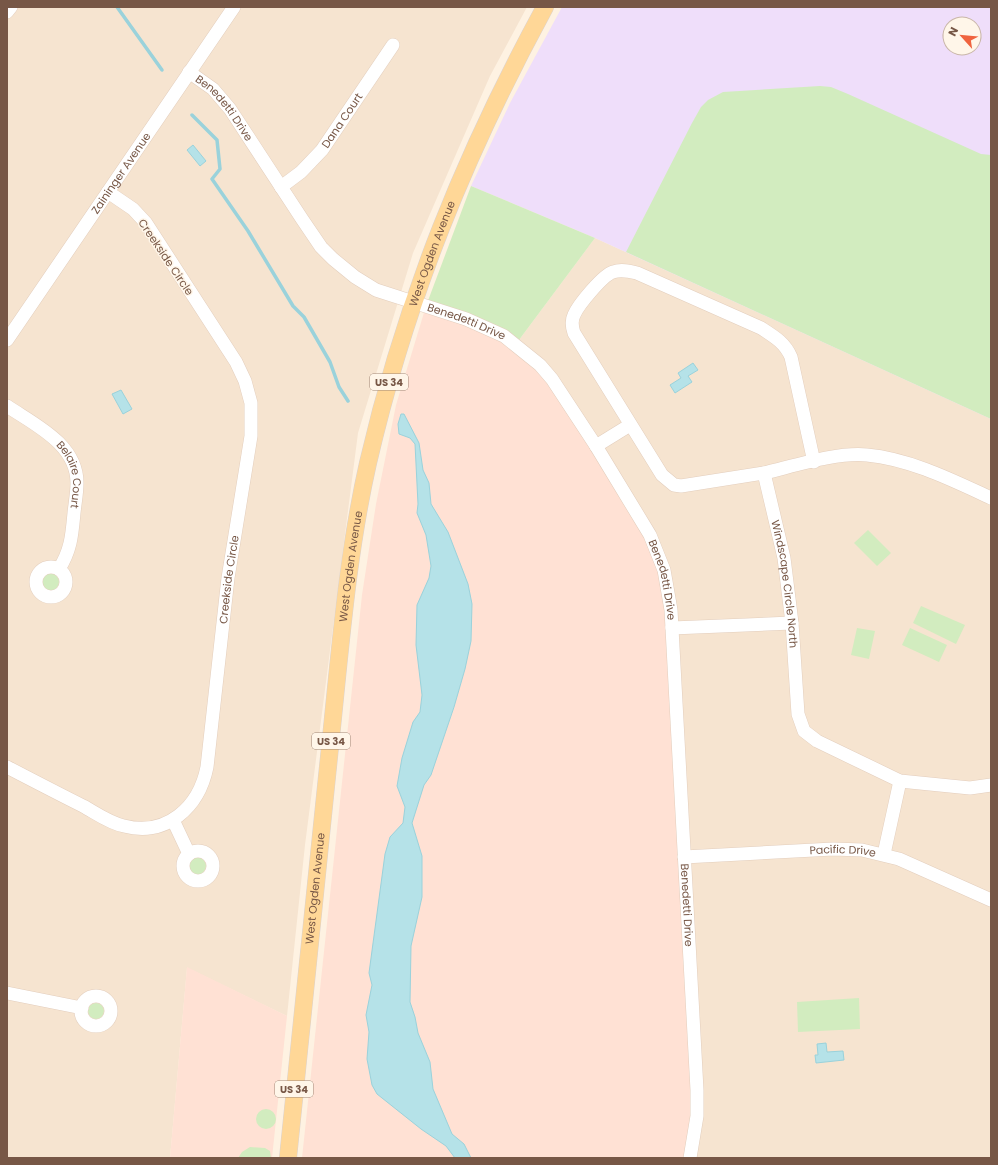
<svg xmlns="http://www.w3.org/2000/svg" width="998" height="1165" font-family="Poppins,sans-serif">
<style>
.residential{fill:#f6e4d0}
.commercial{fill:#ffe1d4}
.education{fill:#efdefa;fill-rule:evenodd}
.green{fill:#d2ecbf}
.water{fill:#b5e2e8;stroke:#9ad2db}
.lines{fill:none;stroke-linecap:round;stroke-linejoin:round}
.stream{stroke:#9ad2db;stroke-width:3.5}
.minor-casing{stroke:#e3cebd;stroke-width:14}
.major-casing{stroke:#dcd3cf;stroke-width:18}
.minor{stroke:#fff;stroke-width:13}
.major{stroke:#ffd797;stroke-width:17}
.labels{text-anchor:middle;stroke-width:3;stroke-linejoin:round;paint-order:stroke}
.shield{fill:#fff6e9;stroke:#a08777;stroke-width:1}
.shield-label{font-size:10px;font-weight:bold;fill:#775746}
.street-label{font-size:11px;fill:#775746;stroke:#fff6e9}
</style>
<rect width="100%" height="100%" fill="#fef2e2"/>
<g class="residential">
<polygon points="7,7 527,7 490,76 413,253 358,433 305,845 287,1016 187,968 170,1158 7,1158"/>
<polygon points="595,238 991,419 991,1158 693,1158 516,344"/>
</g>
<g class="commercial">
<polygon points="426,306 453,315 537,362 652,539 665,575 685,856 693,1158 302,1158 362,595 376,504 396,405"/>
<polygon points="187,967 287,1016 272,1158 170,1158"/>
</g>
<path class="education" d="M 562,7 L 991,7 L 991,419 L 595,238 L 471,186 L 510,103 ZM 950,24 L 974,24 L 974,48 L 950,48 Z"/>
<g class="green">
<polygon points="820,86 831,87 848,94 981,154 991,155 991,419 626,252 692,123 701,107 708,100 723,92"/>
<polygon points="471,186 595,238 516,344 426,306"/>
<polygon points="868,530 891,553 877,566 854,543"/>
<circle cx="50" cy="582" r="9"/>
<polygon points="921,606 965,625 956,644 913,623"/>
<polygon points="857,628 875,631 869,659 851,655"/>
<polygon points="910,628 947,645 939,662 902,645"/>
<circle cx="197" cy="866" r="9"/>
<polygon points="859,998 860,1029 798,1032 797,1002"/>
<circle cx="96" cy="1011" r="8"/>
<circle cx="266" cy="1119" r="10"/>
<polygon points="250,1147 265,1148 270,1151 271,1158 238,1158 242,1152"/>
</g>
<g class="water">
<polygon points="193,145 206,161 200,166 187,150"/>
<polygon points="693,363 698,370 688,376 692,382 675,393 670,385 681,378 678,373"/>
<polygon points="121,390 132,409 123,414 112,394"/>
<polygon points="401,414 404,414 419,443 423,470 429,483 431,504 448,532 468,584 472,604 471,641 465,669 454,707 431,775 424,785 412,823 422,856 422,897 411,946 410,1002 415,1017 418,1033 430,1062 433,1089 452,1134 464,1144 471,1158 455,1158 446,1146 421,1129 377,1094 372,1085 367,1059 369,1032 366,1015 372,985 369,973 385,854 390,837 403,823 405,807 397,786 402,758 413,722 420,712 422,695 416,645 417,605 429,578 431,566 426,535 417,513 418,504 415,444 410,438 399,434 398,424"/>
<polygon points="826,1043 827,1052 843,1051 844,1060 816,1063 815,1055 818,1055 817,1044"/>
</g>
<g class="lines">
<g class="stream">
<polyline points="117,7 162,70"/>
<polyline points="192,115 217,140 220,169 212,179 248,231 293,306 304,317 330,362 339,387 348,401"/>
</g>
<g class="minor-casing">
<g id="minor">
<polyline points="7,12 11,7"/>
<path id="s1" d="M 189,72 L 213,89 L 230,109 L 302,219 L 321,247 L 333,259 L 355,277 L 376,290 L 466,319 L 504,336 L 540,365 L 552,379 L 596,446 L 650,535 L 664,570 L 671,610 L 697,1090 L 697,1116 L 690,1158"/>
<path id="s2" d="M 281,187 L 301,172 L 322,150 L 393,45"/>
<path id="s3" d="M 7,340 L 234,7"/>
<path id="s4" d="M 7,406 C 35,425 77,444 77,483 C 77,493 75,503 74,513 C 72,535 71,550 59,569"/>
<polyline points="596,446 630,425"/>
<path d="M 764,473 L 681,486 L 674,485 L 662,475 L 574,333 C 572,327 571,321 574,315 C 578,305 603,275 613,272 C 621,269 629,271 637,273 L 761,328 C 775,337 785,343 791,357 L 814,462"/>
<path id="s5" d="M 991,498 C 952,480 910,459 867,455 C 837,452 794,466 764,473 L 784,558 L 792,623 L 798,714 L 804,731 L 817,741 L 900,781 L 970,788 L 991,785"/>
<circle cx="51" cy="582" r="15"/>
<polyline points="672,628 792,623"/>
<path id="s6" d="M 7,767 C 32,780 57,793 83,806 C 96,813 109,823 124,826 C 167,837 199,807 207,767 L 228,578 L 251,436 L 251,403 L 245,381 L 236,362 L 146,223 L 133,209 L 108,192"/>
<polyline points="173,820 189,854"/>
<circle cx="198" cy="866" r="15"/>
<polyline points="884,854 900,781"/>
<path id="s7" d="M 684,857 L 833,849 L 862,850 L 899,859 L 991,900"/>
<polyline points="7,993 82,1008"/>
<circle cx="96" cy="1011" r="15"/>
</g>
</g>
<g class="major-casing">
<g id="major">
<path id="s8" d="M 288,1158 C 301,1021 315,884 330,747 C 340,652 347,556 368,463 C 406,299 465,154 545,7"/>
</g>
</g>
<use href="#minor" class="minor"/>
<use href="#major" class="major"/>
</g>
<g class="labels">
<g class="shield">
<rect x="370" y="374" width="38" height="16" rx="3"/>
<rect x="312" y="733" width="38" height="16" rx="3"/>
<rect x="275" y="1081" width="38" height="16" rx="3"/>
</g>
<g class="shield-label">
<text x="389" y="386">US 34</text>
<text x="331" y="745">US 34</text>
<text x="294" y="1093">US 34</text>
</g>
<g class="street-label">
<text dy="4" stroke="none"><textPath href="#s1" startOffset="51">Benedetti Drive</textPath></text>
<text dy="4" stroke="none"><textPath href="#s2" startOffset="91">Dana Court</textPath></text>
<text dy="4" stroke="none"><textPath href="#s3" startOffset="202">Zaininger Avenue</textPath></text>
<text dy="4" stroke="none"><textPath href="#s8" startOffset="919">West Ogden Avenue</textPath></text>
<text transform="translate(166 257) rotate(56)" y="4">Creekside Circle</text>
<text dy="4" stroke="none"><textPath href="#s1" startOffset="387">Benedetti Drive</textPath></text>
<text dy="4" stroke="none"><textPath href="#s4" startOffset="99">Belaire Court</textPath></text>
<text dy="4" stroke="none"><textPath href="#s8" startOffset="595">West Ogden Avenue</textPath></text>
<text dy="4" stroke="none"><textPath href="#s6" startOffset="435">Creekside Circle</textPath></text>
<text dy="4" stroke="none"><textPath href="#s1" startOffset="723">Benedetti Drive</textPath></text>
<text dy="4" stroke="none"><textPath href="#s5" startOffset="350">Windscape Circle North</textPath></text>
<text dy="4" stroke="none"><textPath href="#s7" startOffset="159">Pacific Drive</textPath></text>
<text dy="4" stroke="none"><textPath href="#s8" startOffset="271">West Ogden Avenue</textPath></text>
<text dy="4" stroke="none"><textPath href="#s1" startOffset="1050">Benedetti Drive</textPath></text>
</g>
</g>
<rect width="998" height="1165" fill="none" stroke="#775746" stroke-width="16"/>
<g transform="translate(962 36) rotate(297)"><circle r="19" fill="#fff6e9" stroke="#c9b6a8"/>
<path d="M0-3L7 15L0 10L-7 15Z" fill="#f0633e"/>
<text y="-6" font-size="11" font-weight="bold" text-anchor="middle" fill="#775746">N</text>
</g>
</svg>
